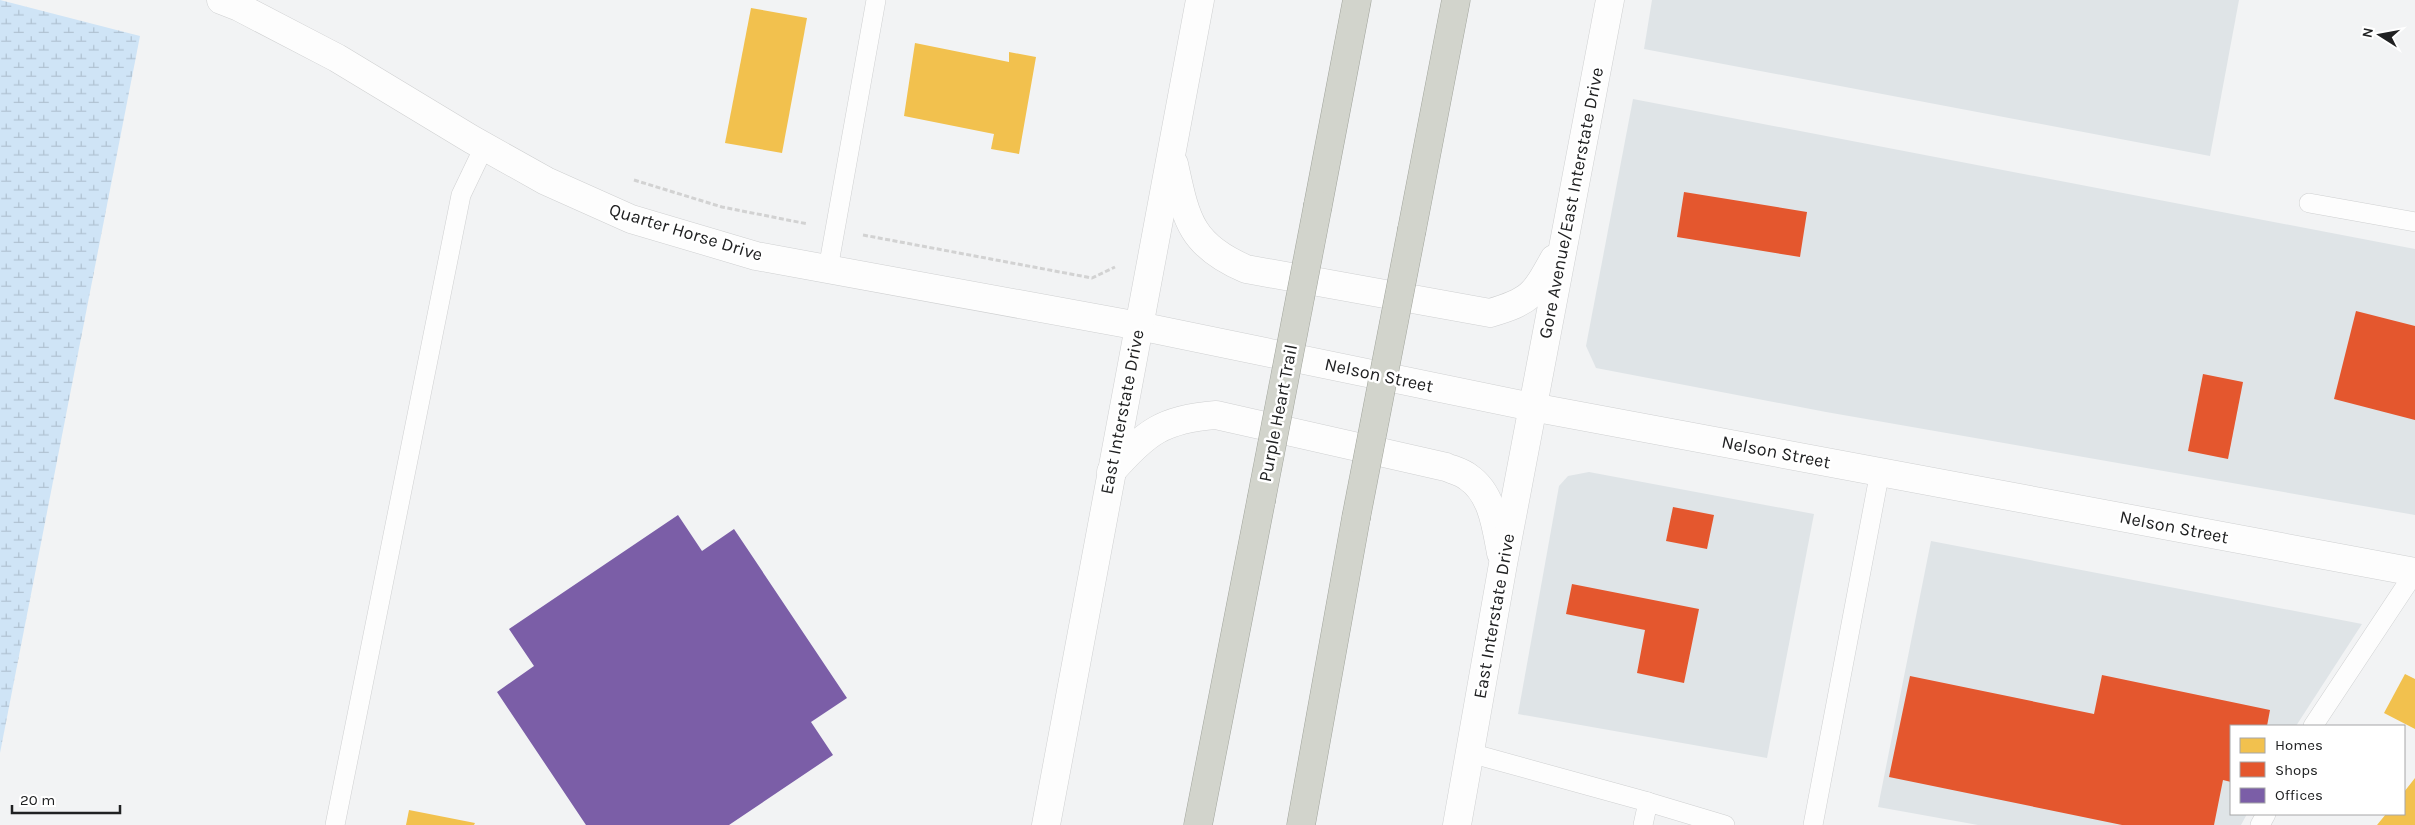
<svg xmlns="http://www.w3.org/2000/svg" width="2415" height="825" font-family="Karla,sans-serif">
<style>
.built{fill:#dfe4e7}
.wetland{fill:url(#wetland-marsh)}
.homes{fill:#f2c14e}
.shops{fill:#e4572e}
.offices{fill:#7b5ea7}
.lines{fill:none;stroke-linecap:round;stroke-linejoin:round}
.lane-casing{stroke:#cfd0d1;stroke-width:20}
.secondary-casing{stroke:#cfd0d1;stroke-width:29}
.highway-casing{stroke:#a1a49c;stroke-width:29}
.path{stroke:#d2d2d2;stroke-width:3;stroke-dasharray:5 2.5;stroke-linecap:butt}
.lane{stroke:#fdfdfd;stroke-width:19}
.secondary{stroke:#fdfdfd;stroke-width:28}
.highway{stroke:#d2d4cc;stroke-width:28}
.highway-bridge-casing{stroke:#a1a49c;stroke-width:29;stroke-linecap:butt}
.highway-bridge{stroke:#d2d4cc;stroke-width:28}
.labels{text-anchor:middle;stroke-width:5;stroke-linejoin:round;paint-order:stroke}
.street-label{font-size:18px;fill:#202122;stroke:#fff}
</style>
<defs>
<pattern id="wetland-marsh" width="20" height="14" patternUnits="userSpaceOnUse" patternTransform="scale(1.25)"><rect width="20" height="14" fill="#cfe4f6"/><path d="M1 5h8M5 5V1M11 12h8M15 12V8" fill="none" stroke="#b1c3d3"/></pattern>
</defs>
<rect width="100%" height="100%" fill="#f2f3f4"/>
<g class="built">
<polygon points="1652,0 2239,0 2210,156 1644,49"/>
<polygon points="1633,99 2415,249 2415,515 1826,412 1596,368 1586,346"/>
<polygon points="1589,472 1814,514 1767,758 1518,714 1559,486 1568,476"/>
<polygon points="1931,541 2362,624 2296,726 2231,726 2231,814 2247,814 2241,825 1978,825 1878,807"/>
</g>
<polygon class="wetland" points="0,0 140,36 0,753"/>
<g class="homes">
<polygon points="751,8 807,18 782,153 725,143"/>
<polygon points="915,43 1009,62 1009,52 1036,57 1019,154 991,149 994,134 904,116"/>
<polygon points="2405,674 2415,679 2415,729 2384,713"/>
<polygon points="2415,778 2415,825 2377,825 2386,814 2404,814 2404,792"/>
<polygon points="409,810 475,823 474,825 406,825"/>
</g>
<g class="shops">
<polygon points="1684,192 1807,212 1800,257 1677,237"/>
<polygon points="2356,311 2415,326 2415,420 2334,399"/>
<polygon points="2203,374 2243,382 2228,459 2188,451"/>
<polygon points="1673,507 1714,515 1707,549 1666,541"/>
<polygon points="1572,584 1699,609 1684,683 1637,673 1645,630 1566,614"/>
<polygon points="2102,675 2270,710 2267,726 2231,726 2231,782 2223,780 2214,825 2122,825 1889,777 1910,676 2094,714"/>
</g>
<polygon class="offices" points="678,515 702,551 734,529 847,698 811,722 833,755 729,825 586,825 497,692 534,666 509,629"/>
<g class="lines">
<g class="lane-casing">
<g id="lane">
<polyline points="2309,203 2415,222"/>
<polyline points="828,269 876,0"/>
<polyline points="2313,726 2415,572"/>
<polyline points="1470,753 1648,802"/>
<polyline points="335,825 461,195 484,147"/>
<polyline points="1643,825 1648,802 1725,825"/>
<polyline points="1813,825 1880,471"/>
<polyline points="2260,825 2266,814"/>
</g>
</g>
<g class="secondary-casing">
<g id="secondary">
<polyline points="221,0 239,7 337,58 471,139 546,181 631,219 756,256 1139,326 1532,407 2415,572"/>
<path d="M 1174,164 C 1186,219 1190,245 1246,269 L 1490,313 C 1531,301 1534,295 1554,259"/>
<path d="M 1111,472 C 1146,432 1163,419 1216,415 L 1446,467 C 1453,470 1462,472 1468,477 C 1492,493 1496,526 1501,553"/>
<polyline points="1046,825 1200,0"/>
<polyline points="1457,825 1503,564 1610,0"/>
</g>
</g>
<g class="highway-casing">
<g id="highway">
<polyline points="1318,205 1357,0"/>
<polyline points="1412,229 1456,0"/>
<polyline points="1198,825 1261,501"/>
<polyline points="1301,825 1356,518"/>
</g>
</g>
<g class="path">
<polyline points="634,180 722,207 808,224"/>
<polyline points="863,235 1092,278 1115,267"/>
</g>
<use href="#lane" class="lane"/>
<use href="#secondary" class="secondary"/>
<use href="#highway" class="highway"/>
<g class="highway-bridge-casing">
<g id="highway-bridge">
<polyline points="1261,501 1318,205"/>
<polyline points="1356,518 1412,229"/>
</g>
</g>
<use href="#highway-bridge" class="highway-bridge"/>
</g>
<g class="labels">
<g class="street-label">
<text transform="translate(1571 203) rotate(-79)" y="6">Gore Avenue/East Interstate Drive</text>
<text transform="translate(686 232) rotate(17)" y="6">Quarter Horse Drive</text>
<text transform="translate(1379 375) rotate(12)" y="6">Nelson Street</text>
<text transform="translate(1122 412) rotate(-79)" y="6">East Interstate Drive</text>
<text transform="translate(1278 413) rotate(-79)" y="6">Purple Heart Trail</text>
<text transform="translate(1776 452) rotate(11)" y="6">Nelson Street</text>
<text transform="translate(2174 527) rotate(11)" y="6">Nelson Street</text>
<text transform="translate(1494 616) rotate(-80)" y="6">East Interstate Drive</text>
</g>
</g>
<rect x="2230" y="725" width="175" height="90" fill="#ffffff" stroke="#a6a6a7"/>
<rect x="2240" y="738" width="25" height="15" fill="#f2c14e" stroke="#a6a6a7"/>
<text x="2275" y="750" font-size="15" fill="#202122">Homes</text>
<rect x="2240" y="762" width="25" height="15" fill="#e4572e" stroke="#a6a6a7"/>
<text x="2275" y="775" font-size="15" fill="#202122">Shops</text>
<rect x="2240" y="788" width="25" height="15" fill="#7b5ea7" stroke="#a6a6a7"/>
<text x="2275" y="800" font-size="15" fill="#202122">Offices</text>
<g transform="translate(2380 35) rotate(281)" stroke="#ffffff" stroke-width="4" paint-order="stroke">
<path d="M0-4L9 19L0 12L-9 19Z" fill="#202122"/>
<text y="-8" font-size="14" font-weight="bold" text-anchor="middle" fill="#202122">N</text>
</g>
<path d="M12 805v8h108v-8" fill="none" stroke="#202122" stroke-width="2.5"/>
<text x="20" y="805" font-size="15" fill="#202122" stroke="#ffffff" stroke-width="4" paint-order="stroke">20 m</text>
</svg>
